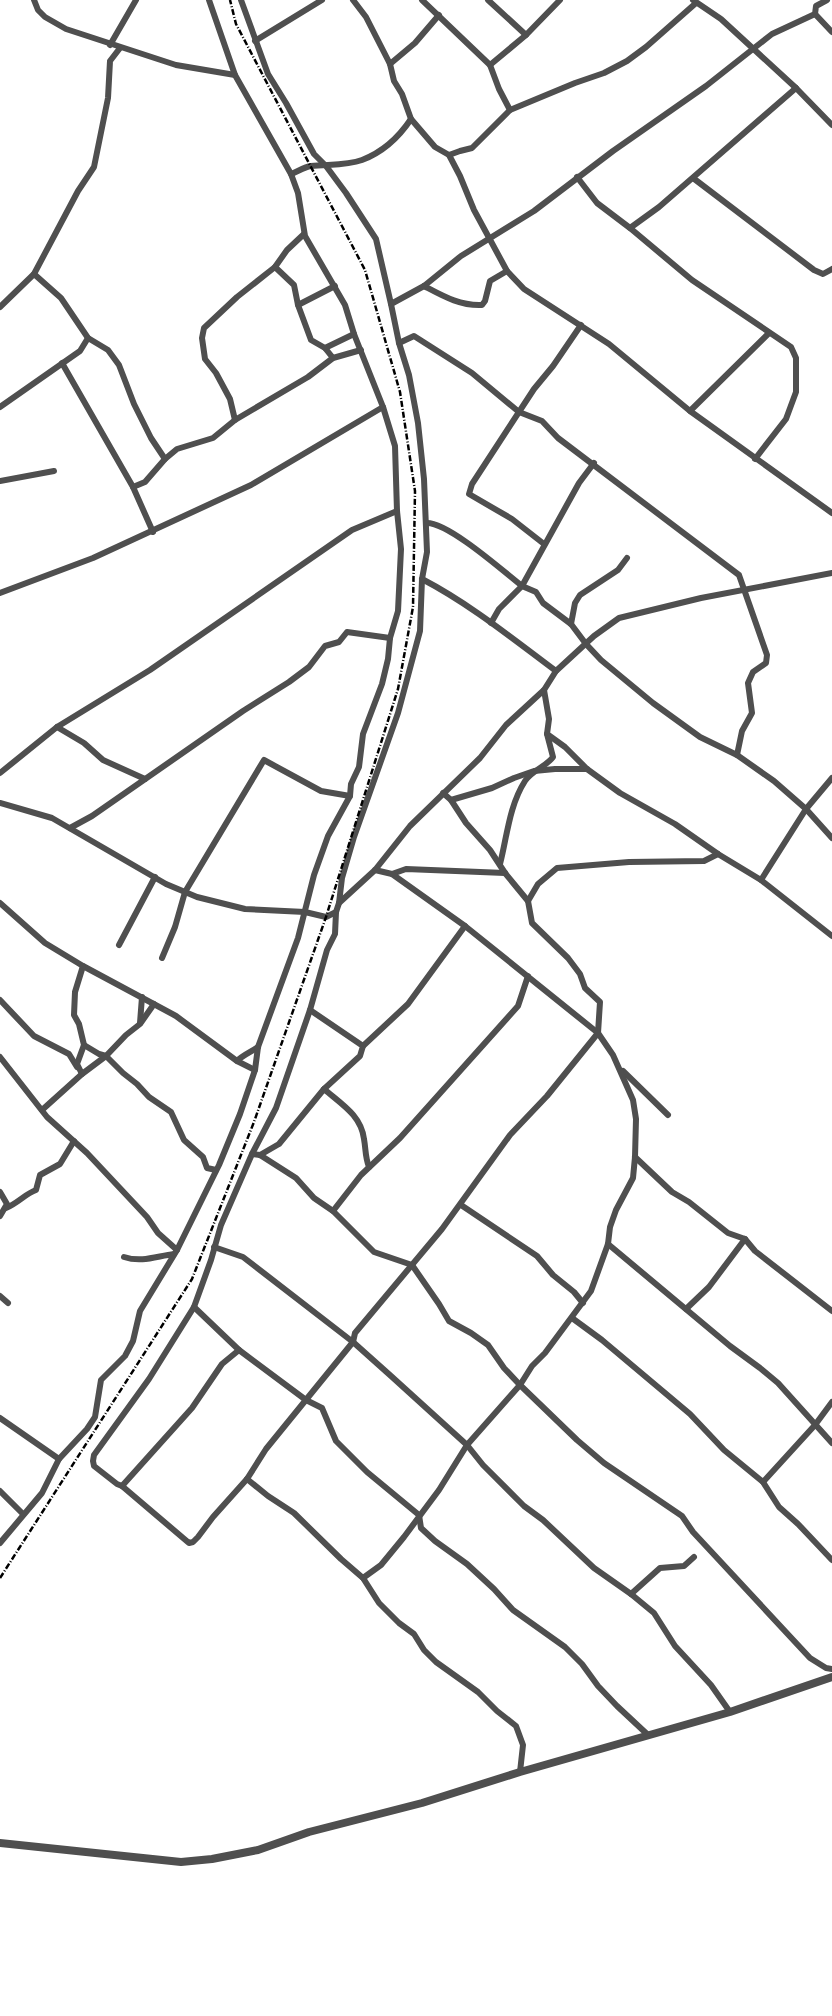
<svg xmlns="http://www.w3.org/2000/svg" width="832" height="2016" font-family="'Nunito Sans',sans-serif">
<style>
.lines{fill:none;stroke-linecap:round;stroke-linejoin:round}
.minor{stroke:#4f4f4f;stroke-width:6}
.tertiary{stroke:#4f4f4f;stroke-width:8}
.rail{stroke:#000;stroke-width:2.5;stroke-dasharray:6 2 1 2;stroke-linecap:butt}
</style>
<rect width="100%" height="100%" fill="#fff"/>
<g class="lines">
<g class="minor">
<polyline points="34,0 38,10 45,17 66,29 176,65 235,75"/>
<polyline points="241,0 268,74 286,103 314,154 326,166 346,193 376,239 391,304"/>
<polyline points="353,0 366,17 390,64 394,81 402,94 411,119 435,147 449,155 460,176 474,210 507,271 524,289 609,344 690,411 832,513"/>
<polyline points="422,0 490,65 499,89 510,110"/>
<polyline points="488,0 526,35"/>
<polyline points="693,0 721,19 796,88 832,125"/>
<polyline points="815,14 832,32"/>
<polyline points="255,41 322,0"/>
<polyline points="110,45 136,0"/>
<polyline points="390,64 415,43 439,15"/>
<polyline points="490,65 526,35 560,0"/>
<polyline points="449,155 460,151 472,148 510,110 575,83 604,73 627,61 646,47 696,3"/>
<path d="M 291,174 C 297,172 304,167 311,166 C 327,164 346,166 362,160 C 383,152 399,137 411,119"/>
<polyline points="577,177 597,203 630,228 692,280 791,347 796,358 796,392 786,419 755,459"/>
<polyline points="693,178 814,270 823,274 832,269"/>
<polyline points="630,228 659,207 796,88"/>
<polyline points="275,267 294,285 298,305 335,286"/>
<polyline points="34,274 61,298 88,338 108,350 119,365 134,404 151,438 165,459"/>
<path d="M 424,286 C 443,296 460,306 482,305 L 485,301 L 490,281 L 507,271"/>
<polyline points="298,305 311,340 325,348 333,358"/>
<polyline points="0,307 34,274 78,191 94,167 108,98 110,61 120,48"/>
<polyline points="399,343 414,336 472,373 519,412 542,421 558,438 739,575 767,655 766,663 753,672 748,683 752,713 742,731 737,755"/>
<polyline points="325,348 354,334"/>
<polyline points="62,363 133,487 153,532"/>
<polyline points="0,407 80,351 88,338"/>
<polyline points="690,411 769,333"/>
<polyline points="235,420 230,399 216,373 205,359 202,338 204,328 237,297 275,267 287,250 304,234"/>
<polyline points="0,481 54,471"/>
<polyline points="133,487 145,482 165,459 177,449 213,438 235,420 308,377 333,358 361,350"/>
<path d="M 427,523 C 449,523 503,571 522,586 L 536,592 L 543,603 L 571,624 L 586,644 L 601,660 L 653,703 L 700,737 L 737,755 L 774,781 L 806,809 L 832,838"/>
<polyline points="544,544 512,519 469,494 472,484 534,389 553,366 581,325"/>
<path d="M 422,579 C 470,604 513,639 556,671"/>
<polyline points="0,593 93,558 251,485 383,407"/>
<polyline points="491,623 499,609 522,586 579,483 594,463"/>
<polyline points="571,624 575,603 580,595 618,570 627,558"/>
<polyline points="544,690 549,719 547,734 565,747 587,769 620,793 675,824 718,854 761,880 832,936"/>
<polyline points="57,727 84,743 103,760 145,779"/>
<polyline points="0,773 57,727 150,670 352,530 397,511"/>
<polyline points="451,800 492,788 514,778 534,771 555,769 587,769"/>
<polyline points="0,803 52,818 166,884 197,897 245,909 305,912 326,917 336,912 339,903 375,870 410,826 480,758 506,725 544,690 556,671 594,636 619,618 701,598 832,573"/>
<polyline points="70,828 92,816 243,711 289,682 309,667 325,646 339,642 347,632 390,638"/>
<path d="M 500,864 C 507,837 509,806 525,781 C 532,770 546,767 553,757 L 547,734"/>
<polyline points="392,874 406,869 505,873"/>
<polyline points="761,880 806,809 832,778"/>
<polyline points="528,901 538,884 557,868 629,862 704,861 718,854"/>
<polyline points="0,903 45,943 83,966 176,1016 237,1061 255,1070"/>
<polyline points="339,903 342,878 354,837 398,713 420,631 422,579 427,552 424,479 418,423 409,375 399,343 391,304 424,286 461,256 534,211 613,151 706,86 772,34 815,14 816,6 827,0"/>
<polyline points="336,912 335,934 327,950 310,1010 276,1108 252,1154 221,1225 211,1260 194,1307 149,1379 94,1455 93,1461 94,1466 117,1484 122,1486 189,1543 193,1542 198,1537 213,1517 247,1479 266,1449 353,1342 355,1333 442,1229 510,1135 547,1096 598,1033 600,1002 585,988 580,974 568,958 532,923 528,901 505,873 490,850 466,823 451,800 443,793"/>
<polyline points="119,945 155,877"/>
<polyline points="162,958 175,927 185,892 264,760 321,791 350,796"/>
<polyline points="0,1000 34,1036 69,1054 77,1067"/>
<polyline points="140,1023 142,997"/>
<polyline points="84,1045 99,1054 106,1056 123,1073 137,1084 149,1097 171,1112 184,1140 203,1157 207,1168 216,1170"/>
<polyline points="363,1046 408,1004 465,926"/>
<polyline points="0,1057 47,1117 87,1153 147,1217 158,1233 177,1250"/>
<path d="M 237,1061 C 243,1055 251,1052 258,1047"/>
<polyline points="623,1071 668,1115"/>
<polyline points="82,1074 77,1064 84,1045 79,1024 74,1015 75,992 83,966"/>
<path d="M 324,1089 C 341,1104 361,1115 364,1139 C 366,1150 365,1157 369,1167"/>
<polyline points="42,1110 82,1074 106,1056 126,1035 140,1024 154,1004"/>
<polyline points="252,1154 260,1155 296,1178 314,1198 333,1211 374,1252 412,1265 439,1304 449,1321 471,1333 488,1345 504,1368 520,1385 577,1440 604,1463 682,1516 693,1532 810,1658 826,1668 832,1669"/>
<polyline points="260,1155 279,1144 324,1089 360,1056 363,1046 310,1010"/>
<polyline points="635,1157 672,1192 689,1202 728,1233 745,1239 755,1251 832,1311"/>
<polyline points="0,1192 7,1204 0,1216"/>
<polyline points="461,1205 537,1256 553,1275 574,1292 583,1303"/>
<path d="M 6,1208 C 18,1203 25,1194 36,1190 L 40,1175 L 60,1164 L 74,1141"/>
<polyline points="333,1211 361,1175 400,1138 518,1006 528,976"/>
<polyline points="608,1244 730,1346 760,1368 778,1383 832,1443"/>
<polyline points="214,1247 243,1257 353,1342 391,1376 467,1445 483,1465 524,1506 543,1520 594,1568 631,1594 654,1613 675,1646 711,1685 730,1712"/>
<path d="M 124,1257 C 142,1263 157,1256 174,1254"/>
<polyline points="0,1296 8,1303"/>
<polyline points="194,1307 239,1350 306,1400 322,1408 336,1441 367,1472 419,1515 421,1528 435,1541 467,1564 494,1589 513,1610 565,1647 582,1664 598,1686 617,1706 647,1734"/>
<polyline points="686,1309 709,1287 745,1239"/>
<polyline points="572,1318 602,1340 690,1414 724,1450 763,1482 815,1425 832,1402"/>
<polyline points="0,1418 59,1459"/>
<polyline points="247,1479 268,1496 294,1513 341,1559 363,1578 379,1603 399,1623 414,1634 424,1650 436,1662 478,1692 497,1711 516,1726 523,1745 520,1772"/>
<polyline points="763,1482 779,1507 798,1524 832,1560"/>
<polyline points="122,1486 192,1408 222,1364 239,1350"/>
<polyline points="0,1491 23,1514"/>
<polyline points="0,1543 42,1493 59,1459 87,1429 95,1417 101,1380 125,1356 133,1341 140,1311 177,1250 219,1165 240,1114 255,1070 258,1047 298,938 314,875 328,836 350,796 351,784 359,767 363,734 382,684 388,659 390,638 398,611 401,549 397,511 395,446 383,407 354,334 345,305 305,236 298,193 291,174 235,75 209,0"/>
<polyline points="363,1578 381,1565 404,1537 439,1490 467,1445 520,1385 532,1366 545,1353 591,1291 608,1244 610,1227 616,1210 633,1178 635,1157 636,1119 633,1100 613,1055 598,1033 465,926 392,874 375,870"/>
<polyline points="631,1594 660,1568 684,1566 694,1557"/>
</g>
<polyline class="tertiary" points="0,1843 181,1862 212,1859 258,1850 309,1832 422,1803 520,1772 730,1712 832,1677"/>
<polyline class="rail" points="0,1578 192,1279 254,1122 326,917 398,689 413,607 415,491 400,392 365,270 236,24 230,0"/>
</g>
</svg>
